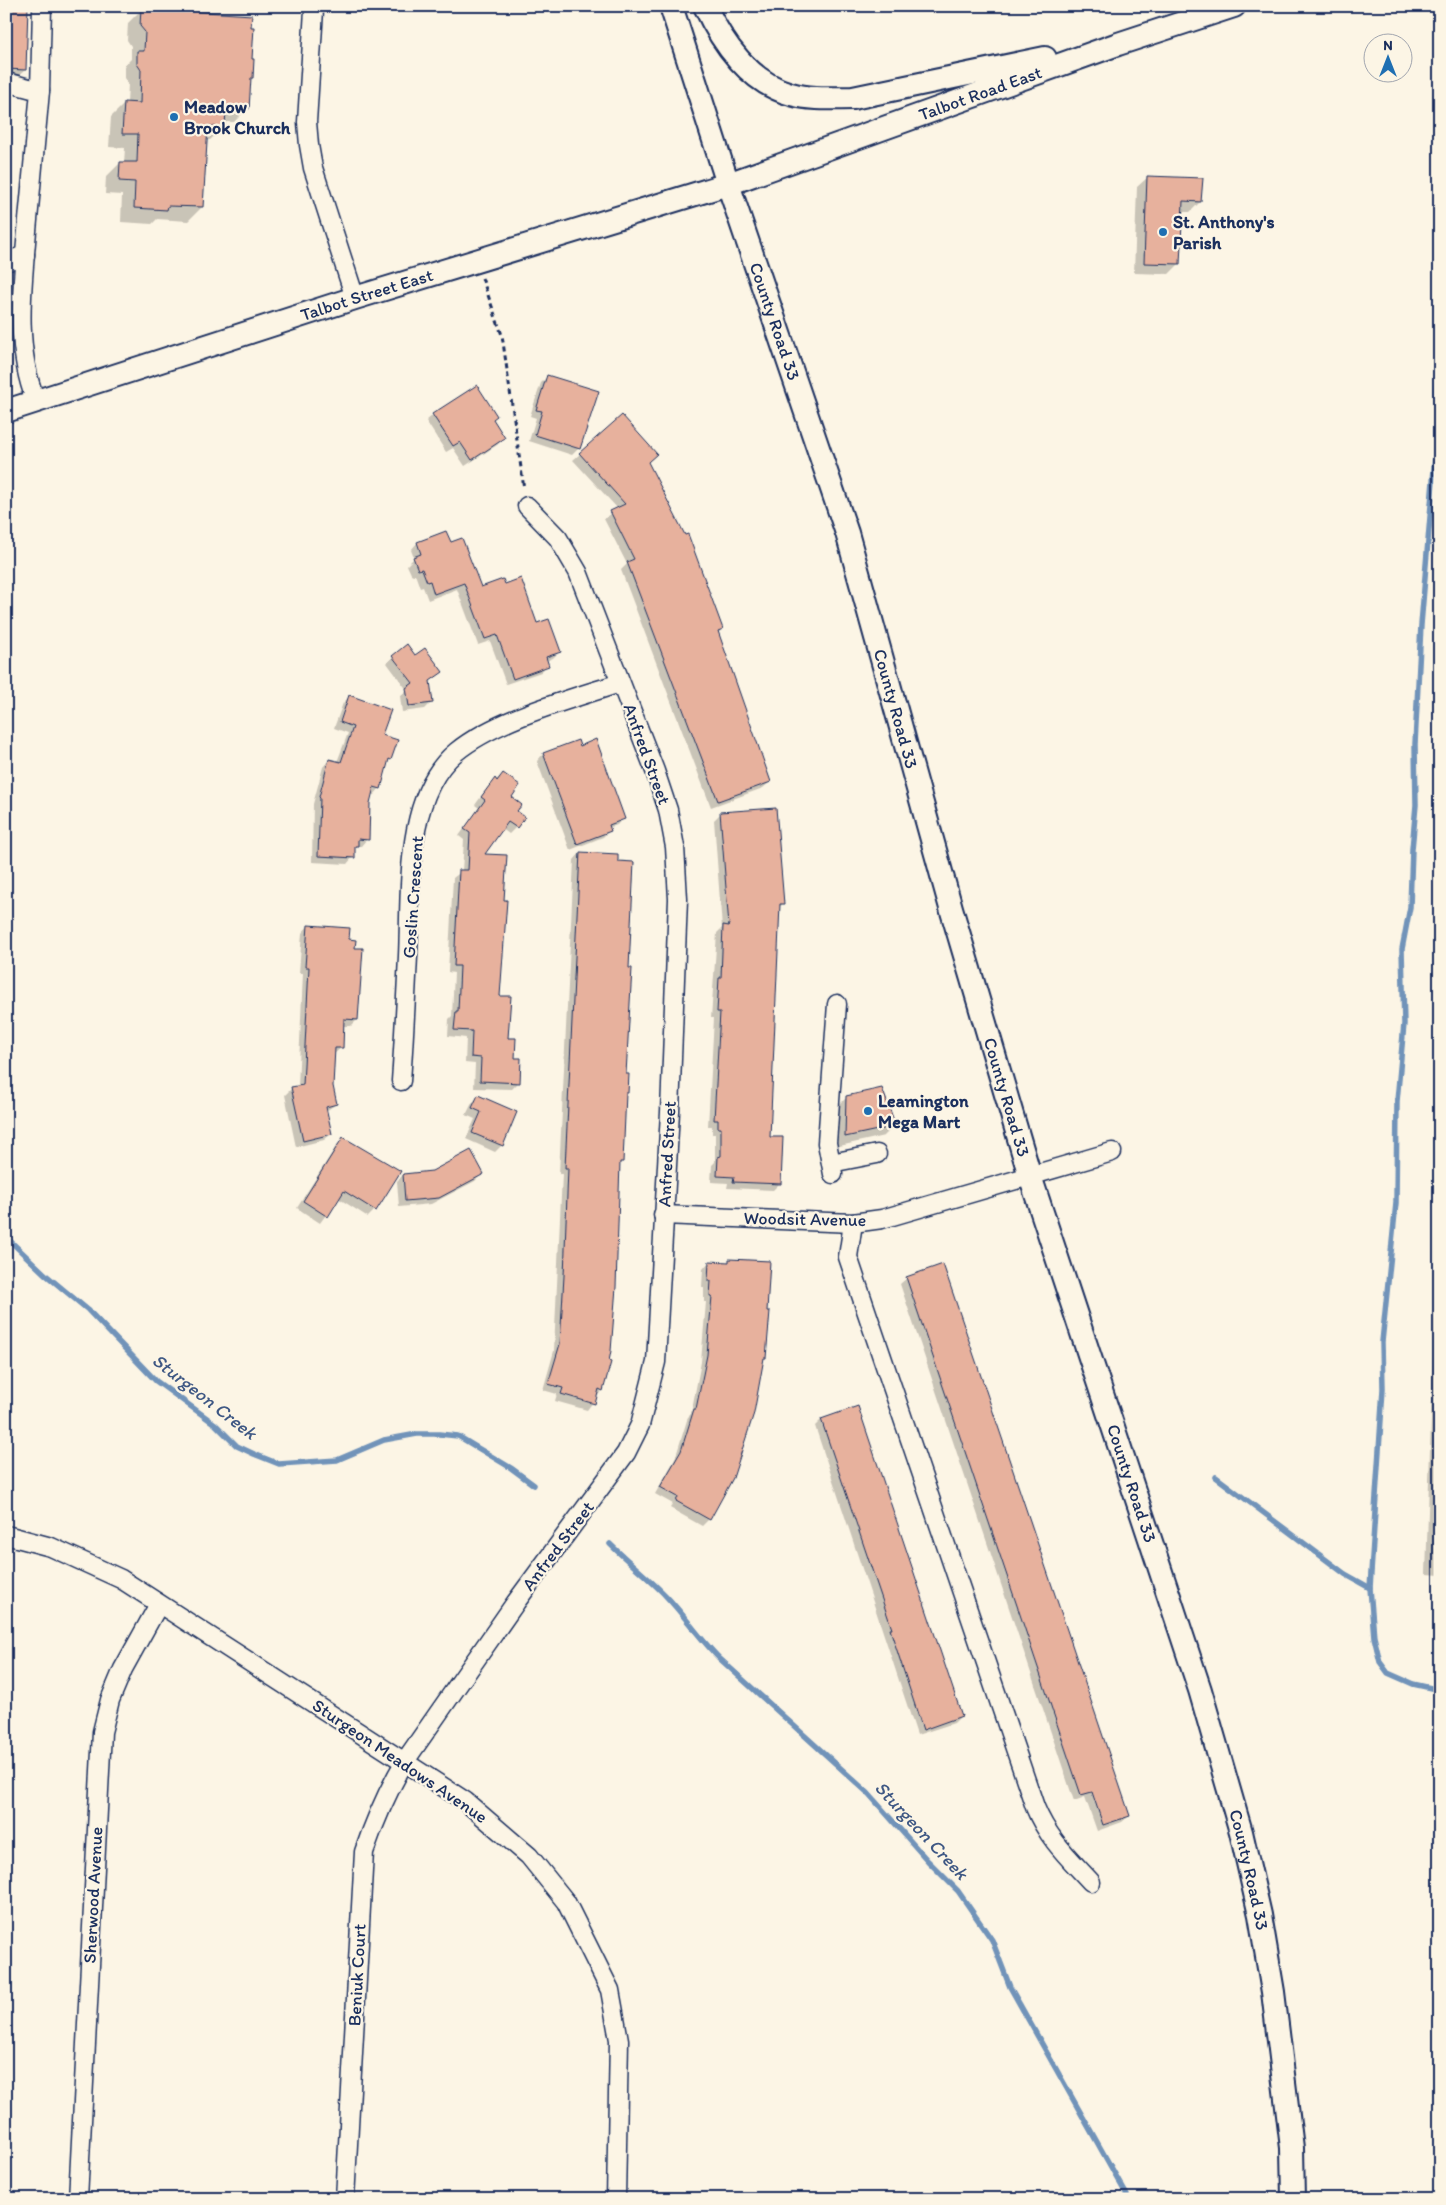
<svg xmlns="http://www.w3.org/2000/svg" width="1446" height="2205" font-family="Itim,sans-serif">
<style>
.shadow{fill:#0003}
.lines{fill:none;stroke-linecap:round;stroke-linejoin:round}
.stream{stroke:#7193b9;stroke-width:5.5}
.building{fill:#e7b19d;stroke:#1b2f5e}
.minor-casing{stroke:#1b2f5e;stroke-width:21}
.major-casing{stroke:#1b2f5e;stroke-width:26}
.path{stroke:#1b2f5e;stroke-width:3;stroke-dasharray:5 4;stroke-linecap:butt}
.minor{stroke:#fcf5e5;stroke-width:18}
.major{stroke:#fcf5e5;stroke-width:22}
.poi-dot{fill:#1f6fb2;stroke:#fcf5e5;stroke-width:2}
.labels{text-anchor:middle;stroke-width:4.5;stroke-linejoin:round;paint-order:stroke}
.street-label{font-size:18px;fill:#1b2f5e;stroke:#fcf5e5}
.poi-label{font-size:18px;font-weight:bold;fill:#1b2f5e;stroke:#fcf5e5;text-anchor:start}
.water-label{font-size:19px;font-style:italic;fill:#3f5884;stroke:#fcf5e5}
</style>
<rect width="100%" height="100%" fill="#fcf5e5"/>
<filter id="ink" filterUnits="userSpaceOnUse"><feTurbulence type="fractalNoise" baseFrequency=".02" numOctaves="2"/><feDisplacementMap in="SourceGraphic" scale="10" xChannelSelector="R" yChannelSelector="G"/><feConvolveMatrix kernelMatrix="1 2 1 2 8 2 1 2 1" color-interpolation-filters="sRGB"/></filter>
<g filter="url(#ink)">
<g class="shadow">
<polygon points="6,6 25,70 11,83 6,83"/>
<polygon points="142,9 251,61 252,77 249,80 248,108 234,122 224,122 224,127 210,140 206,140 202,207 188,221 157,219 152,224 121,222 122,195 105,194 106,177 120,163 124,163 125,148 109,147 111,117 124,104 127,104 128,84 124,78 124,66 131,59 131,46 127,40 128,23"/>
<polygon points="1148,177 1200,202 1190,212 1181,212 1179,264 1169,274 1134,273 1137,187"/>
<polygon points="548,376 579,448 572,455 529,441 536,418 530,416 541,383"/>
<polygon points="433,415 492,420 504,438 497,445 465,466 453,448 446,452 426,421"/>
<polygon points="580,454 647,462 685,536 722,629 717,634 770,782 763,788 711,807 621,570 627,564 604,519 618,509 573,460"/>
<polygon points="446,533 450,544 480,589 536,625 560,651 553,658 546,661 547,665 541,672 506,684 490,641 478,645 457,589 428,600 423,587 420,588 415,574 412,576 407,565 414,558 411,550 417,543"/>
<polygon points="393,657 415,657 441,672 429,682 432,702 425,709 402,712 400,696 407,690 387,663"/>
<polygon points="350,696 381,736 390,759 387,762 380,788 374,795 371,794 369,802 367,839 361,846 356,846 354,848 353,857 347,864 312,862 313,804 323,767 329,760 337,762 348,733 334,728 343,703"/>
<polygon points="577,742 623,818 617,825 608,828 609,831 603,837 570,850 537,761 543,754"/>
<polygon points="503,774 515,811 516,827 509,834 501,828 482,855 498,997 507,1039 519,1082 512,1089 474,1088 475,1064 465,1063 466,1038 448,1036 449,1019 452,1016 454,973 448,972 453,878 462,871 464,840 459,836 479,808 475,805 488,787"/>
<polygon points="721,813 783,904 779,907 768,1138 780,1183 773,1190 727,1188 728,1183 711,1182 712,1165 715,1162 715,1134 712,1134 712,1126 708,1126 714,1018 711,1018 717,933 722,928 714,820"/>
<polygon points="580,853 627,1092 625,1094 622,1161 619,1164 602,1390 587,1410 555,1401 557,1394 543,1390 554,1351 562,1174 559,1174 574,860"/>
<polygon points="308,926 348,941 357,1020 351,1026 343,1026 342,1047 334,1054 332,1086 336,1104 326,1111 331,1134 324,1140 296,1147 285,1095 292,1088 298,1087 303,973 299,973 302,933"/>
<polygon points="478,1097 516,1113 501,1146 495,1152 466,1139 475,1119 466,1115 472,1103"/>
<polygon points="847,1097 894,1126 884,1136 835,1147 836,1108"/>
<polygon points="344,1139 375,1210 368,1217 338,1198 320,1223 297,1208 337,1145"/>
<polygon points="1440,1139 1440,1575 1426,1574"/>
<polygon points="432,1172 482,1174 475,1181 431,1204 399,1207 397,1181 403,1175"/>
<polygon points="730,1260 765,1358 763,1360 732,1478 709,1519 702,1526 670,1508 673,1504 655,1494 675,1459 688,1417 691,1414 701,1362 706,1302 704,1302 704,1287 702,1287 703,1269 709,1262 727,1263"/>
<polygon points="907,1278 1129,1816 1122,1822 1097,1831 1085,1797 1074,1801 900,1284"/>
<polygon points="857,1408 961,1716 954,1723 917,1735 815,1426 821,1420"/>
</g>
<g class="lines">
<g class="stream">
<polyline points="1440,358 1436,390 1435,457 1421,625 1415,744 1416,805 1412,849 1410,907 1402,949 1404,1024 1397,1101 1396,1203 1382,1342 1383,1389 1370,1588 1374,1637 1380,1662 1388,1673 1413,1684 1440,1690"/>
<polyline points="6,1237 46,1275 88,1310 156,1381 215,1424 237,1446 254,1454 279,1464 337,1460 384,1440 417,1434 439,1434 458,1436 511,1468 534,1485"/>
<polyline points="1216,1477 1345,1574 1370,1588"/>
<path d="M 610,1544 C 628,1562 649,1578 666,1596 C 685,1616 700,1639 719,1658 L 868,1793 L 928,1861 L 958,1891 L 992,1940 L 1010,1987 L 1129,2199"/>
</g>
</g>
<g class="building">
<polygon points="6,6 28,6 26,70 6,69"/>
<polygon points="141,8 252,15 251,27 254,27 252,59 254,59 253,78 251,78 249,109 226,108 225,127 208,126 203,207 168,206 167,210 134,208 135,182 119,181 120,162 137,162 138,134 122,134 124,102 140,103 141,70 137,64 137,51 144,51 145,32 140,26"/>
<polygon points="1147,176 1203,178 1201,202 1183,201 1180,264 1144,263"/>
<polygon points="547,375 599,391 580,449 535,435 542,411 536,410"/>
<polygon points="477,385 497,416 493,419 505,438 472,460 460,442 453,446 432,414"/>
<polygon points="622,415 657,454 648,462 685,535 688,534 723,629 718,631 771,782 718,801 627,562 634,559 610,511 625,504 579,453"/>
<polygon points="446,531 451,542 462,538 481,587 503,579 505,584 521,578 537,623 549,619 561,652 546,657 549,666 513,679 497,635 485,639 464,583 434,594 430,581 427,582 422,569 418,570 413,557 421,554 417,542"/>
<polygon points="407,644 415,655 425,648 443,672 430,681 433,703 409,706 406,688 413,683 392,656"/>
<polygon points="349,695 391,710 382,735 398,740 391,760 389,759 381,789 374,787 370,803 369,840 358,839 358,846 355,846 355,858 318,856 320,798 319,797 329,759 341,762 353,727 340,722"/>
<polygon points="596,739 625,819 609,825 611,831 577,844 543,753 578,740 580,746"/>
<polygon points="503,773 520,785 512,797 522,805 517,811 525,817 517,828 508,822 485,854 507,855 504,900 507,900 500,996 511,996 508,1038 516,1038 515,1058 521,1058 520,1083 480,1081 481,1058 471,1057 472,1031 454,1030 456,1011 458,1011 460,966 454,966 459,870 468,870 470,833 464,829 485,800 481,797 495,778 497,781"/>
<polygon points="776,808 784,904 780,904 770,1137 783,1137 781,1184 733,1182 734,1177 717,1176 718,1157 721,1156 721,1128 718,1128 718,1120 714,1120 720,1012 717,1012 719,978 721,978 723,925 729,926 720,812"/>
<polygon points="580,852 618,854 618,861 634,862 629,968 632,968 626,1074 629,1074 628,1093 626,1093 623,1162 620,1162 616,1287 611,1351 609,1361 611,1362 603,1391 599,1389 595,1404 561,1394 563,1388 548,1384 560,1344 564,1276 568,1168 565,1168"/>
<polygon points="308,925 350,928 349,939 356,940 355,948 363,948 358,1020 344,1019 343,1048 335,1048 333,1086 337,1104 326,1107 332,1134 303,1141 291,1087 303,1085 309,967 305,967"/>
<polygon points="882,1088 896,1126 845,1137 846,1096"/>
<polygon points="478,1095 517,1112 503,1146 472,1133 481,1112 472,1108"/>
<polygon points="343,1137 401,1171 376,1211 344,1191 328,1217 303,1201"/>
<polygon points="471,1150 484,1174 439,1198 405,1201 403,1174 432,1171"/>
<polygon points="729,1259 770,1261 767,1311 770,1311 766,1358 764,1358 754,1413 733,1478 710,1520 676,1501 678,1497 660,1487 681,1451 694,1409 696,1409 707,1355 712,1296 710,1296 711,1281 708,1281 709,1261 729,1262"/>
<polygon points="943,1264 1130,1816 1103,1825 1092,1792 1081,1795 906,1277"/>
<polygon points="858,1406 962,1716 923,1730 890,1629 892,1629 821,1419"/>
</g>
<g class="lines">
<g class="minor-casing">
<g id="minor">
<polyline points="314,10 307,122 309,145 313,168 355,298"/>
<path d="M 6,82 L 40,91 C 36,134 32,177 28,220 C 23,280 13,344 36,401"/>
<polyline points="40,91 42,6"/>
<polyline points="6,262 25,255"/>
<path d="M 401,1081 C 404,1040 406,998 408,956 C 411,893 403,796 456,752 C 496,719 571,699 620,683"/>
<polyline points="831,1163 877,1154"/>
<polyline points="833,1174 827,1143 837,1004"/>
<polyline points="663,1215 853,1223 882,1219 1112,1152"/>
<path d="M 853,1223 L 848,1257 L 1035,1807 C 1048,1839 1069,1858 1091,1882"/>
<polyline points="6,1535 51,1547 121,1579 465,1801 529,1856 566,1902 610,1990 619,2040 616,2199"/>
<polyline points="78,2199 102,1732 110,1700 123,1669 159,1604"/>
<path d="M 345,2199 L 364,1852 C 375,1820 388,1790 405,1761 L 516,1602 L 626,1453 L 640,1425 L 656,1362 L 670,1112 L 678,899 L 675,847 L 668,810 L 655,771 L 578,572 L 558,538 L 527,506"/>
</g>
</g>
<g class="major-casing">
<g id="major">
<path id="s1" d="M 671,6 L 728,184 L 847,533 L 951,908 L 1030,1176 L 1200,1690 L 1241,1832 L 1260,1915 L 1273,1992 L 1292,2148 L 1293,2199"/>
<path d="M 705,6 C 722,43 750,83 791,94 C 811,100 833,98 853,98 L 1045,58"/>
<path id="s2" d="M 6,411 L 355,298 L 728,184 L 1118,44 L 1234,6"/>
</g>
</g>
<polyline class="path" points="482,278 502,335 524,489"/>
<use href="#minor" class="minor"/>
<use href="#major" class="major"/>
</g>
</g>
<g class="poi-dot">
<circle cx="174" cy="117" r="5"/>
<circle cx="1163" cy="232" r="5"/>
<circle cx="868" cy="1111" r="5"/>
</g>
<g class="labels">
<g class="street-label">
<text dy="6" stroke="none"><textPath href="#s2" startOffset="1025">Talbot Road East</textPath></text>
<text dy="6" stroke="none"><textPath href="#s2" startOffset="379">Talbot Street East</textPath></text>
<text dy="6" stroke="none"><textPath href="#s1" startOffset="332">County Road 33</textPath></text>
<text dy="6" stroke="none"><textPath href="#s1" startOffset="738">County Road 33</textPath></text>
<text transform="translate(647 754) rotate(70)" y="6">Anfred Street</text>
<text transform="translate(413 897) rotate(-86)" y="6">Goslin Crescent</text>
<text dy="6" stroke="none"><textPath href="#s1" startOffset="1142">County Road 33</textPath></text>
<text transform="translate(667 1154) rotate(-87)" y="6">Anfred Street</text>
<text transform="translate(805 1219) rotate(1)" y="6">Woodsit Avenue</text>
<text dy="6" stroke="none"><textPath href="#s1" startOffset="1548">County Road 33</textPath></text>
<text transform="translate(558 1546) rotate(-53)" y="6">Anfred Street</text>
<text transform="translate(400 1761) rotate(34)" y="6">Sturgeon Meadows Avenue</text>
<text dy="6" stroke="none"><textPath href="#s1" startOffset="1952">County Road 33</textPath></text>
<text transform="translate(93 1895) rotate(-87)" y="6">Sherwood Avenue</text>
<text transform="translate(357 1975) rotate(-87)" y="6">Beniuk Court</text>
</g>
<g class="poi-label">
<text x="184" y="113">Meadow<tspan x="184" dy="21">Brook Church</tspan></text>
<text x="1173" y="228">St. Anthony's<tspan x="1173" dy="21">Parish</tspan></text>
<text x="878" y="1107">Leamington<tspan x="878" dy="21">Mega Mart</tspan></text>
</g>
<g class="water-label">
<text transform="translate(205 1396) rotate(38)" y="7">Sturgeon Creek</text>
<text transform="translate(922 1830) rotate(47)" y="7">Sturgeon Creek</text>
</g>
</g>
<rect width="1446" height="2205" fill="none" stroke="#fcf5e5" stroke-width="25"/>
<rect x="12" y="12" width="1421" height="2180" fill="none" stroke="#1b2f5e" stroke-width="2" filter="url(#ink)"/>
<g transform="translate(1388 58)"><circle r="24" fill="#fcf5e5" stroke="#a2a6af"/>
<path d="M0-4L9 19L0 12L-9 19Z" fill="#1f6fb2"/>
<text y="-8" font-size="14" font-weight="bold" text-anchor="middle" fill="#1b2f5e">N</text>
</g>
</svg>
